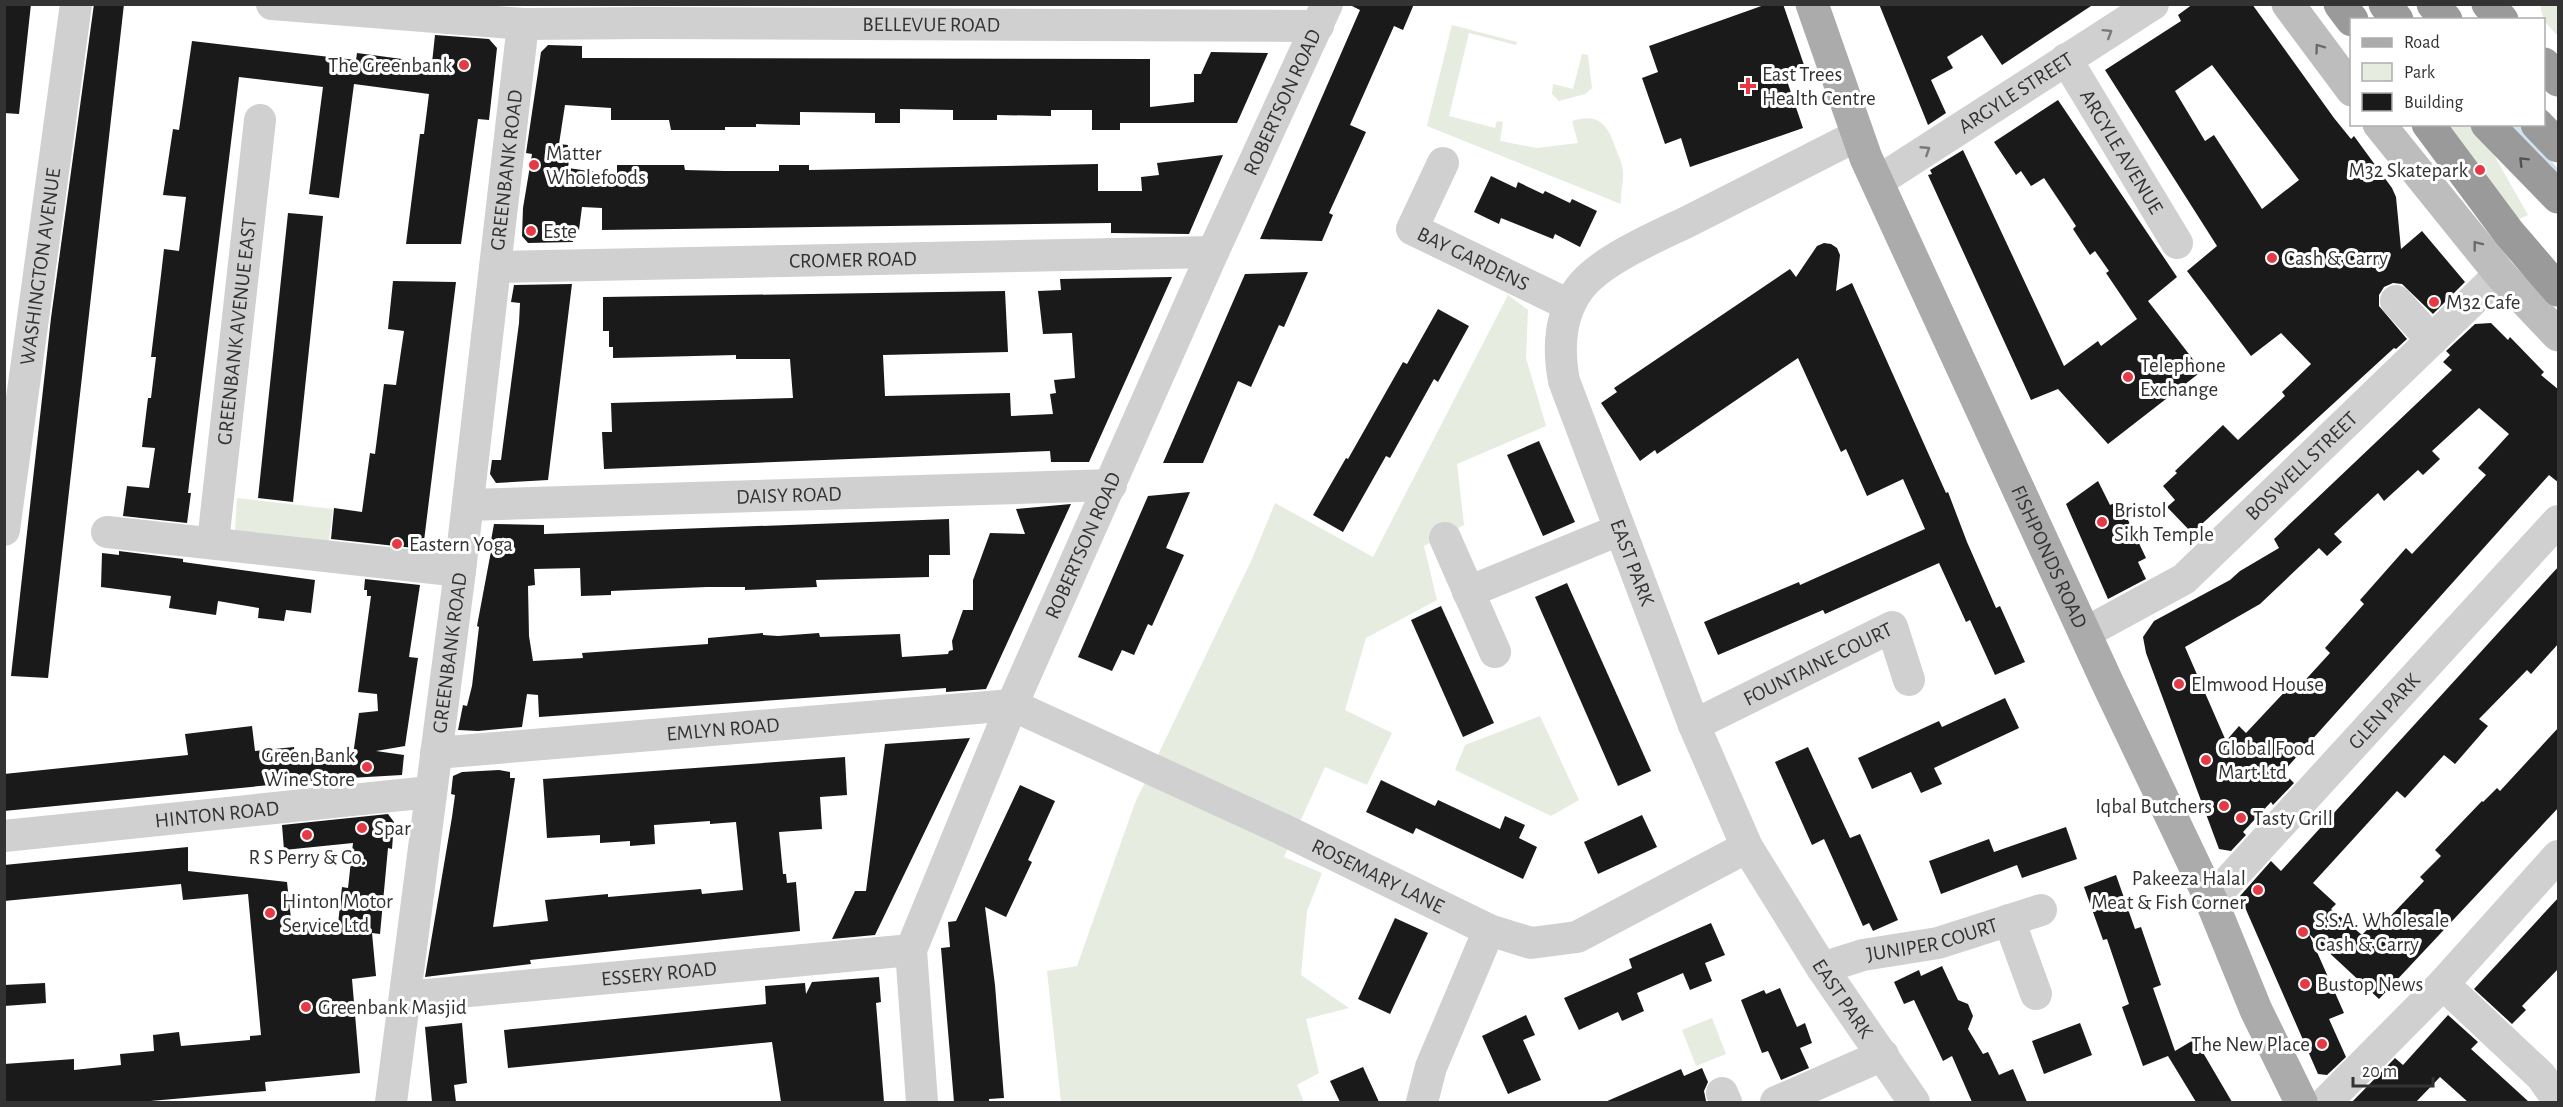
<svg xmlns="http://www.w3.org/2000/svg" width="2563" height="1107" font-family="'Alegreya Sans',sans-serif">
<style>
.green{fill:#e6ecdf}
.lines{fill:none;stroke-linecap:round;stroke-linejoin:round}
.stream{stroke:#cfe2ee;stroke-width:8}
.building{fill:#1a1a1a;fill-rule:evenodd}
.minor{stroke:#d0d0d0;stroke-width:32}
.secondary{stroke:#bdbdbd;stroke-width:33}
.primary{stroke:#ababab;stroke-width:33}
.motorway{stroke:#9a9a9a;stroke-width:33}
.oneway{stroke:#7a7a7a}
.oneway2{stroke:#6a6a6a}
.oneway3{stroke:#525252}
.poi-dot{fill:#e63946;stroke:#fff;stroke-width:2}
.labels{text-anchor:middle;stroke-width:6;stroke-linejoin:round;paint-order:stroke}
.street-label{font-size:21px;fill:#333;stroke:#fff}
.poi-label{font-size:21px;fill:#333;stroke:#fff;text-anchor:start}
</style>
<rect width="100%" height="100%" fill="#fff"/>
<g class="green">
<polygon points="2540,5 2558,5 2558,36 2544,21"/>
<path d="M 1452,25 L 1517,42 L 1516,45 L 1469,33 L 1449,116 L 1495,128 L 1497,121 L 1503,122 L 1500,141 L 1537,148 L 1578,143 L 1572,121 C 1600,112 1608,126 1616,149 C 1619,157 1624,167 1623,176 C 1623,186 1620,193 1621,204 L 1427,126 Z"/>
<polygon points="1582,54 1588,55 1592,88 1585,94 1559,101 1552,94 1553,84 1573,89"/>
<polygon points="2424,125 2477,125 2528,215 2500,228"/>
<polygon points="1508,295 1528,310 1526,358 1546,426 1457,464 1464,525 1424,546 1437,600 1366,638 1345,710 1392,733 1367,785 1325,767 1284,857 1322,873 1307,911 1301,975 1349,1008 1306,1019 1319,1073 1297,1085 1304,1102 1061,1102 1047,971 1077,966 1135,803 1252,559 1275,503 1373,557"/>
<polygon points="237,498 333,509 328,548 241,536 235,530"/>
<polygon points="1540,716 1579,800 1551,816 1455,770 1465,745"/>
<polygon points="1712,1018 1726,1054 1696,1066 1682,1030"/>
</g>
<g class="lines">
<polyline class="stream" points="2515,124 2558,175"/>
</g>
<g class="building">
<polygon points="4,4 31,4 19,114 4,113"/>
<polygon points="94,4 124,4 48,678 11,676 51,318"/>
<polygon points="1348,4 1414,4 1403,30 1394,26 1350,125 1366,132 1329,213 1333,215 1322,241 1260,239 1360,10"/>
<polygon points="1767,4 1783,4 1804,65 1784,72 1803,128 1690,167 1681,138 1665,144 1642,78 1658,72 1649,46"/>
<polygon points="1879,4 2094,4 2002,65 1982,35 1947,57 1953,68 1931,80 1946,113 1928,125"/>
<path d="M 2193,4 L 2252,4 L 2334,118 L 2351,139 L 2354,136 L 2392,188 L 2396,197 L 2401,249 L 2422,231 L 2465,282 L 2433,314 L 2402,284 L 2393,283 L 2384,287 L 2379,295 L 2379,306 L 2407,339 L 2396,349 L 2394,348 L 2192,533 L 2167,507 L 2175,500 L 2163,486 L 2177,473 L 2175,471 L 2223,425 L 2238,440 L 2285,396 L 2282,392 L 2311,364 L 2281,333 L 2251,356 L 2187,271 L 2217,246 L 2105,70 L 2181,21 L 2178,15 ZM 2212,65 L 2299,180 L 2262,209 L 2214,135 L 2205,141 L 2175,91 Z"/>
<polygon points="435,35 489,39 497,48 489,120 478,119 461,244 406,244 420,134 424,134 429,94 354,84 339,198 309,194 323,87 239,77 188,493 191,493 187,523 123,516 127,486 149,488 155,448 142,447 148,398 151,398 156,357 151,357 161,275 164,249 179,251 186,197 163,195 173,129 179,130 192,41 356,60 357,53 432,63"/>
<polygon points="548,45 582,46 582,58 1150,59 1150,107 1194,102 1194,74 1201,74 1211,52 1268,53 1237,123 1120,123 1120,130 1092,130 1092,110 1051,110 1051,116 997,115 997,120 953,120 953,110 900,109 900,123 875,123 875,113 800,112 800,125 756,124 756,127 725,127 725,130 671,130 669,120 611,120 611,108 565,105 559,144 568,145 566,159 569,160 568,168 617,175 617,165 684,165 685,170 725,171 779,171 779,165 809,165 809,170 1098,164 1098,191 1142,191 1141,177 1159,175 1157,163 1223,155 1189,234 1111,233 1111,223 602,230 602,208 582,207 579,230 574,230 573,242 528,243 522,236 523,208 532,154 526,153 541,52"/>
<polygon points="2058,100 2177,277 2148,301 2202,371 2108,444 2058,389 2031,400 1928,175 1932,174 1930,170 1963,150 2064,366 2098,341 2101,346 2137,319 2106,273 2109,271 2095,251 2090,255 2073,229 2076,226 2044,178 2031,186 2021,171 2016,175 1994,142"/>
<polygon points="1491,176 1516,188 1518,182 1543,194 1545,191 1570,203 1572,199 1597,211 1580,247 1555,234 1553,239 1501,218 1499,224 1474,212"/>
<polygon points="288,213 323,216 293,502 258,498"/>
<polygon points="1824,243 1831,244 1837,248 1840,255 1836,291 1852,283 1946,493 1948,492 1967,542 1996,608 2000,606 2025,662 1995,675 1970,620 1966,622 1939,563 1825,614 1823,610 1718,655 1704,622 1799,582 1800,585 1925,529 1903,479 1867,496 1846,449 1841,452 1798,358 1657,454 1655,450 1640,461 1601,403 1617,392 1614,388 1790,269 1796,277 1817,246"/>
<polygon points="1308,272 1284,327 1279,325 1251,387 1238,381 1203,463 1163,463 1245,274"/>
<polygon points="1172,277 1089,462 1051,462 1050,451 604,469 602,432 612,432 611,403 793,398 790,359 736,359 736,355 613,358 613,347 609,347 609,331 603,331 603,297 1005,291 1008,352 883,355 885,396 1010,393 1011,416 1053,414 1050,394 1056,393 1054,380 1075,378 1072,333 1043,334 1038,291 1061,290 1060,279"/>
<polygon points="393,281 456,282 423,549 331,539 334,508 362,512 370,453 375,454 384,384 396,385 404,331 388,329"/>
<polygon points="572,284 548,480 496,483 490,474 492,460 501,460 519,323 520,303 511,302 514,285"/>
<polygon points="1438,309 1469,326 1438,382 1434,379 1390,458 1386,456 1343,532 1313,515 1346,458 1348,459 1403,362 1407,364"/>
<path d="M 2491,323 L 2508,340 L 2510,337 L 2544,372 L 2541,375 L 2559,390 L 2559,483 L 2549,475 L 2283,772 L 2294,783 L 2273,805 L 2271,802 L 2243,832 L 2246,835 L 2231,851 L 2219,849 L 2146,653 L 2143,637 L 2154,621 L 2230,580 L 2240,571 L 2279,548 L 2274,539 L 2452,370 L 2443,362 L 2450,355 L 2446,351 L 2475,324 ZM 2479,408 L 2509,434 L 2478,468 L 2486,475 L 2412,554 L 2406,548 L 2360,600 L 2364,604 L 2325,648 L 2330,653 L 2298,688 L 2293,683 L 2246,733 L 2239,726 L 2226,741 L 2185,647 L 2260,604 L 2319,548 L 2327,556 L 2342,542 L 2334,534 L 2378,493 L 2384,501 L 2418,470 L 2423,475 L 2440,459 L 2432,451 Z"/>
<polygon points="1539,441 1575,522 1543,536 1507,455"/>
<polygon points="2098,481 2110,505 2119,501 2146,558 2138,562 2146,579 2108,599 2066,504"/>
<polygon points="1190,492 1166,548 1184,555 1152,626 1148,624 1134,655 1122,650 1112,671 1078,657 1148,496"/>
<polygon points="1071,504 986,689 946,692 946,688 539,717 538,695 527,694 522,727 478,731 458,730 463,705 467,706 472,686 479,627 477,626 492,546 490,546 494,524 544,525 544,534 949,519 950,555 929,555 929,577 816,580 817,587 745,590 745,587 707,587 611,591 611,595 581,596 580,568 534,569 535,585 528,586 529,636 533,661 583,658 582,653 708,644 708,638 763,633 763,635 778,636 819,633 820,637 900,634 902,657 948,654 949,651 953,650 952,641 963,610 973,610 973,580 990,533 1025,534 1016,509"/>
<polygon points="119,551 183,559 183,562 315,580 311,613 286,610 284,621 258,618 259,608 218,601 216,615 169,608 171,596 101,587 102,553 119,555"/>
<polygon points="2559,566 2559,643 2531,674 2527,670 2479,719 2488,726 2455,764 2444,755 2405,798 2397,791 2313,883 2336,904 2331,909 2362,935 2378,918 2384,923 2424,881 2420,877 2441,856 2435,850 2482,801 2483,802 2497,788 2500,791 2559,727 2559,807 2379,999 2309,934 2344,1013 2329,1019 2346,1057 2327,1075 2318,1074 2240,896 2271,861 2281,871"/>
<polygon points="365,579 420,585 409,657 418,658 405,746 376,751 404,755 402,775 332,779 4,811 4,774 188,755 185,734 252,726 255,751 294,747 295,758 353,755 359,713 378,711 377,694 358,692 371,596 367,596 367,590 364,590"/>
<polygon points="1567,583 1651,771 1618,786 1535,597"/>
<polygon points="1441,606 1494,723 1463,737 1411,620"/>
<polygon points="2005,698 2019,728 1934,768 1942,784 1921,793 1911,772 1872,789 1858,758 1939,721 1942,727"/>
<polygon points="970,738 875,935 832,939 855,891 866,891 885,744"/>
<polygon points="1808,747 1850,838 1860,834 1898,920 1873,931 1869,923 1863,926 1824,839 1812,845 1775,762"/>
<polygon points="845,757 847,795 820,797 822,829 779,832 783,874 786,874 787,883 796,882 800,931 530,960 531,964 425,977 452,817 455,795 451,794 453,776 462,772 499,770 510,772 510,778 515,778 493,927 548,921 545,900 608,894 608,897 701,889 702,894 743,890 736,822 710,824 710,821 654,825 655,844 630,846 630,841 600,843 600,835 547,838 543,779"/>
<polygon points="1381,780 1435,806 1438,800 1500,829 1505,816 1525,825 1519,838 1537,847 1523,879 1416,828 1413,834 1366,812"/>
<polygon points="1020,785 1055,801 1028,860 1032,862 1006,917 985,907 995,985 1004,1098 989,1099 989,1102 954,1102 941,948 950,947 948,922 956,921"/>
<polygon points="388,814 394,822 392,849 388,848 380,934 372,933 376,976 352,979 360,1073 265,1082 266,1091 139,1102 4,1102 4,1064 74,1059 74,1070 121,1065 120,1054 154,1051 153,1035 179,1032 181,1046 250,1040 250,1036 261,1035 248,894 183,900 181,884 4,901 4,865 188,847 188,871 287,882 292,928 338,924 342,887 348,888 353,843 284,850 282,825"/>
<polygon points="1642,815 1657,847 1598,874 1584,842"/>
<polygon points="2066,827 2077,859 2022,878 2017,865 1941,894 1929,861 1989,839 1994,852"/>
<polygon points="2116,875 2135,929 2141,927 2161,985 2153,988 2175,1051 2195,1039 2232,1102 2196,1102 2168,1056 2143,1066 2122,1007 2129,1004 2107,939 2103,940 2084,887"/>
<polygon points="2559,897 2559,968 2522,1006 2526,1010 2512,1024 2474,989"/>
<polygon points="1395,918 1428,933 1390,1014 1358,999"/>
<polygon points="1711,923 1725,955 1705,963 1712,981 1690,990 1683,973 1637,993 1644,1011 1622,1021 1618,1012 1579,1030 1564,998 1632,968 1629,959"/>
<polygon points="1942,966 1958,1000 1968,1004 1973,1016 1968,1029 1983,1054 1988,1052 1999,1075 2013,1069 2027,1102 1972,1102 1952,1056 1943,1061 1914,1000 1904,1004 1894,982 1919,970 1921,976"/>
<polygon points="879,977 881,1002 876,1003 884,1102 781,1102 772,1042 508,1068 504,1030 766,1004 765,986 805,983 806,994 812,982"/>
<polygon points="45,983 46,1003 4,1006 4,985"/>
<polygon points="1780,988 1797,1027 1805,1023 1812,1043 1800,1048 1809,1068 1781,1080 1768,1051 1762,1053 1741,1000 1764,990 1766,994"/>
<polygon points="1526,1015 1535,1035 1523,1040 1541,1080 1508,1094 1482,1036"/>
<polygon points="2448,1015 2478,1042 2471,1049 2529,1102 2468,1102 2440,1077 2416,1102 2352,1102 2395,1058 2403,1065"/>
<polygon points="462,1023 467,1083 454,1085 456,1102 432,1102 425,1027"/>
<polygon points="2080,1023 2092,1055 2044,1074 2032,1041"/>
<polygon points="1363,1067 1379,1102 1340,1102 1330,1081"/>
<polygon points="1702,1068 1708,1082 1704,1091 1706,1101 1702,1102 1605,1102 1681,1069 1684,1076"/>
</g>
<g class="lines">
<g class="minor">
<path id="s1" d="M 272,4 L 523,24 L 648,23 L 1318,26"/>
<path id="s2" d="M 2066,59 L 2177,243"/>
<path id="s3" d="M 1858,135 C 1801,164 1744,193 1687,222 C 1656,237 1599,261 1579,289 C 1559,316 1558,349 1564,381 L 1694,725 L 1747,847 L 1822,968 L 1914,1102"/>
<path id="s4" d="M 1443,163 L 1412,229 L 1569,305"/>
<path id="s5" d="M 1877,182 L 2153,4"/>
<path id="s6" d="M 495,267 L 1213,252"/>
<polyline points="2396,301 2432,340"/>
<path id="s7" d="M 468,505 L 1111,485"/>
<path id="s8" d="M 4,530 L 76,4"/>
<polyline points="107,532 460,571"/>
<polyline points="1445,538 1495,652"/>
<path id="s9" d="M 213,542 L 260,120"/>
<polyline points="1468,592 1619,530"/>
<path id="s10" d="M 2085,633 L 2184,579 L 2500,274"/>
<path id="s11" d="M 1694,725 L 1892,627 L 1909,680"/>
<path id="s12" d="M 436,753 L 1012,705 L 1282,829 L 1489,930 L 1531,943 L 1577,937 L 1747,847"/>
<path id="s13" d="M 4,836 L 430,792"/>
<path id="s14" d="M 2211,900 L 2558,521"/>
<polyline points="2009,920 2036,994"/>
<path id="s15" d="M 1822,968 L 1863,955 L 1938,943 L 2041,910"/>
<polyline points="2443,984 2541,1076 2558,1100"/>
<path id="s16" d="M 405,997 L 911,950"/>
<polyline points="1722,1093 1726,1102"/>
<path id="s17" d="M 391,1102 L 460,571 L 523,24"/>
<path id="s18" d="M 922,1102 L 911,950 L 1012,705 L 1213,252 L 1327,4"/>
<polyline points="1422,1102 1431,1067 1489,930"/>
<polyline points="1776,1102 1883,1055"/>
<polyline points="2326,1102 2443,984 2558,856"/>
</g>
<g class="secondary">
<polyline points="2288,4 2352,90"/>
<polyline points="2379,124 2500,274 2558,335"/>
</g>
<path class="primary" id="s19" d="M 1812,4 L 1866,158 L 2108,684 L 2211,900 L 2256,1010 L 2301,1102"/>
<g class="motorway">
<polyline points="2340,4 2352,20"/>
<polyline points="2385,4 2397,20"/>
<polyline points="2433,4 2446,20"/>
<polyline points="2488,4 2502,20"/>
<polyline points="2544,64 2558,80"/>
<polyline points="2428,124 2509,233 2558,290"/>
<polyline points="2487,124 2558,197"/>
<polyline points="2537,124 2558,146"/>
</g>
</g>
<defs><path id="oneway-chevron" d="M-2-3.5L2.5 0L-2 3.5" fill="none" stroke-width="1.6" stroke-linecap="round" stroke-linejoin="round" transform="scale(1.5)"/></defs>
<g class="oneway">
<use href="#oneway-chevron" transform="translate(2108 33) rotate(-32)"/>
<use href="#oneway-chevron" transform="translate(1926 150) rotate(-33)"/>
</g>
<g class="oneway2">
<use href="#oneway-chevron" transform="translate(2319 48) rotate(-126)"/>
<use href="#oneway-chevron" transform="translate(2477 245) rotate(-128)"/>
</g>
<use class="oneway3" href="#oneway-chevron" transform="translate(2523 161) rotate(-135)"/>
<g class="poi-dot">
<circle cx="464" cy="65" r="6"/>
<path d="M1745 77h6v6h6v6h-6v6h-6v-6h-6v-6h6z"/>
<circle cx="534" cy="165" r="6"/>
<circle cx="2480" cy="170" r="6"/>
<circle cx="531" cy="231" r="6"/>
<circle cx="2272" cy="258" r="6"/>
<circle cx="2434" cy="302" r="6"/>
<circle cx="2128" cy="377" r="6"/>
<circle cx="2102" cy="522" r="6"/>
<circle cx="397" cy="544" r="6"/>
<circle cx="2179" cy="684" r="6"/>
<circle cx="2206" cy="760" r="6"/>
<circle cx="367" cy="767" r="6"/>
<circle cx="2224" cy="806" r="6"/>
<circle cx="2241" cy="818" r="6"/>
<circle cx="362" cy="828" r="6"/>
<circle cx="307" cy="835" r="6"/>
<circle cx="2258" cy="890" r="6"/>
<circle cx="270" cy="913" r="6"/>
<circle cx="2303" cy="932" r="6"/>
<circle cx="2305" cy="984" r="6"/>
<circle cx="306" cy="1007" r="6"/>
<circle cx="2322" cy="1044" r="6"/>
</g>
<g class="labels">
<g class="street-label">
<text dy="7" stroke="none"><textPath href="#s1" startOffset="660">BELLEVUE ROAD</textPath></text>
<text dy="7" stroke="none"><textPath href="#s5" startOffset="165">ARGYLE STREET</textPath></text>
<text dy="7" stroke="none"><textPath href="#s18" startOffset="1078">ROBERTSON ROAD</textPath></text>
<text dy="7" stroke="none"><textPath href="#s2" startOffset="108">ARGYLE AVENUE</textPath></text>
<text dy="7" stroke="none"><textPath href="#s17" startOffset="939">GREENBANK ROAD</textPath></text>
<text dy="7" stroke="none"><textPath href="#s4" startOffset="141">BAY GARDENS</textPath></text>
<text dy="7" stroke="none"><textPath href="#s6" startOffset="358">CROMER ROAD</textPath></text>
<text dy="7" stroke="none"><textPath href="#s8" startOffset="266">WASHINGTON AVENUE</textPath></text>
<text dy="7" stroke="none"><textPath href="#s9" startOffset="212">GREENBANK AVENUE EAST</textPath></text>
<text dy="7" stroke="none"><textPath href="#s10" startOffset="276">BOSWELL STREET</textPath></text>
<text dy="7" stroke="none"><textPath href="#s7" startOffset="321">DAISY ROAD</textPath></text>
<text dy="7" stroke="none"><textPath href="#s18" startOffset="592">ROBERTSON ROAD</textPath></text>
<text dy="7" stroke="none"><textPath href="#s19" startOffset="602">FISHPONDS ROAD</textPath></text>
<text dy="7" stroke="none"><textPath href="#s3" startOffset="610">EAST PARK</textPath></text>
<text dy="7" stroke="none"><textPath href="#s17" startOffset="453">GREENBANK ROAD</textPath></text>
<text dy="7" stroke="none"><textPath href="#s11" startOffset="138">FOUNTAINE COURT</textPath></text>
<text dy="7" stroke="none"><textPath href="#s14" startOffset="256">GLEN PARK</textPath></text>
<text dy="7" stroke="none"><textPath href="#s12" startOffset="288">EMLYN ROAD</textPath></text>
<text dy="7" stroke="none"><textPath href="#s13" startOffset="214">HINTON ROAD</textPath></text>
<text dy="7" stroke="none"><textPath href="#s12" startOffset="982">ROSEMARY LANE</textPath></text>
<text dy="7" stroke="none"><textPath href="#s15" startOffset="114">JUNIPER COURT</textPath></text>
<text dy="7" stroke="none"><textPath href="#s16" startOffset="255">ESSERY ROAD</textPath></text>
<text dy="7" stroke="none"><textPath href="#s3" startOffset="1096">EAST PARK</textPath></text>
</g>
<g class="poi-label">
<text x="452" y="72" text-anchor="end">The Greenbank</text>
<text x="1762" y="81">East Trees<tspan x="1762" dy="24">Health Centre</tspan></text>
<text x="546" y="160">Matter<tspan x="546" dy="24">Wholefoods</tspan></text>
<text x="2468" y="177" text-anchor="end">M32 Skatepark</text>
<text x="543" y="238">Este</text>
<text x="2284" y="265">Cash &amp; Carry</text>
<text x="2446" y="309">M32 Cafe</text>
<text x="2140" y="372">Telephone<tspan x="2140" dy="24">Exchange</tspan></text>
<text x="2114" y="517">Bristol<tspan x="2114" dy="24">Sikh Temple</tspan></text>
<text x="409" y="551">Eastern Yoga</text>
<text x="2191" y="691">Elmwood House</text>
<text x="2218" y="755">Global Food<tspan x="2218" dy="24">Mart Ltd</tspan></text>
<text x="355" y="762" text-anchor="end">Green Bank<tspan x="355" dy="24">Wine Store</tspan></text>
<text x="2212" y="813" text-anchor="end">Iqbal Butchers</text>
<text x="2253" y="825">Tasty Grill</text>
<text x="374" y="835">Spar</text>
<text x="307" y="864" text-anchor="middle">R S Perry &amp; Co.</text>
<text x="2246" y="885" text-anchor="end">Pakeeza Halal<tspan x="2246" dy="24">Meat &amp; Fish Corner</tspan></text>
<text x="282" y="908">Hinton Motor<tspan x="282" dy="24">Service Ltd</tspan></text>
<text x="2315" y="927">S.S.A. Wholesale<tspan x="2315" dy="24">Cash &amp; Carry</tspan></text>
<text x="2317" y="991">Bustop News</text>
<text x="318" y="1014">Greenbank Masjid</text>
<text x="2310" y="1051" text-anchor="end">The New Place</text>
</g>
</g>
<rect width="2563" height="1107" fill="none" stroke="#333333" stroke-width="12"/>
<rect x="2350" y="18" width="195" height="108" fill="#ffffff" stroke="#adadad" stroke-width="1.5"/>
<rect x="2362" y="38" width="30" height="9" fill="#ababab" stroke="#adadad" stroke-width="1.5"/>
<text x="2404" y="48" font-size="18" fill="#333333">Road</text>
<rect x="2362" y="63" width="30" height="18" fill="#e6ecdf" stroke="#adadad" stroke-width="1.5"/>
<text x="2404" y="78" font-size="18" fill="#333333">Park</text>
<rect x="2362" y="93" width="30" height="18" fill="#1a1a1a" stroke="#adadad" stroke-width="1.5"/>
<text x="2404" y="108" font-size="18" fill="#333333">Building</text>
<path d="M2353 1077v9h80v-9" fill="none" stroke="#333333" stroke-width="3"/>
<text x="2362" y="1077" font-size="18" fill="#333333" stroke="#ffffff" stroke-width="4.5" paint-order="stroke">20 m</text>
</svg>
